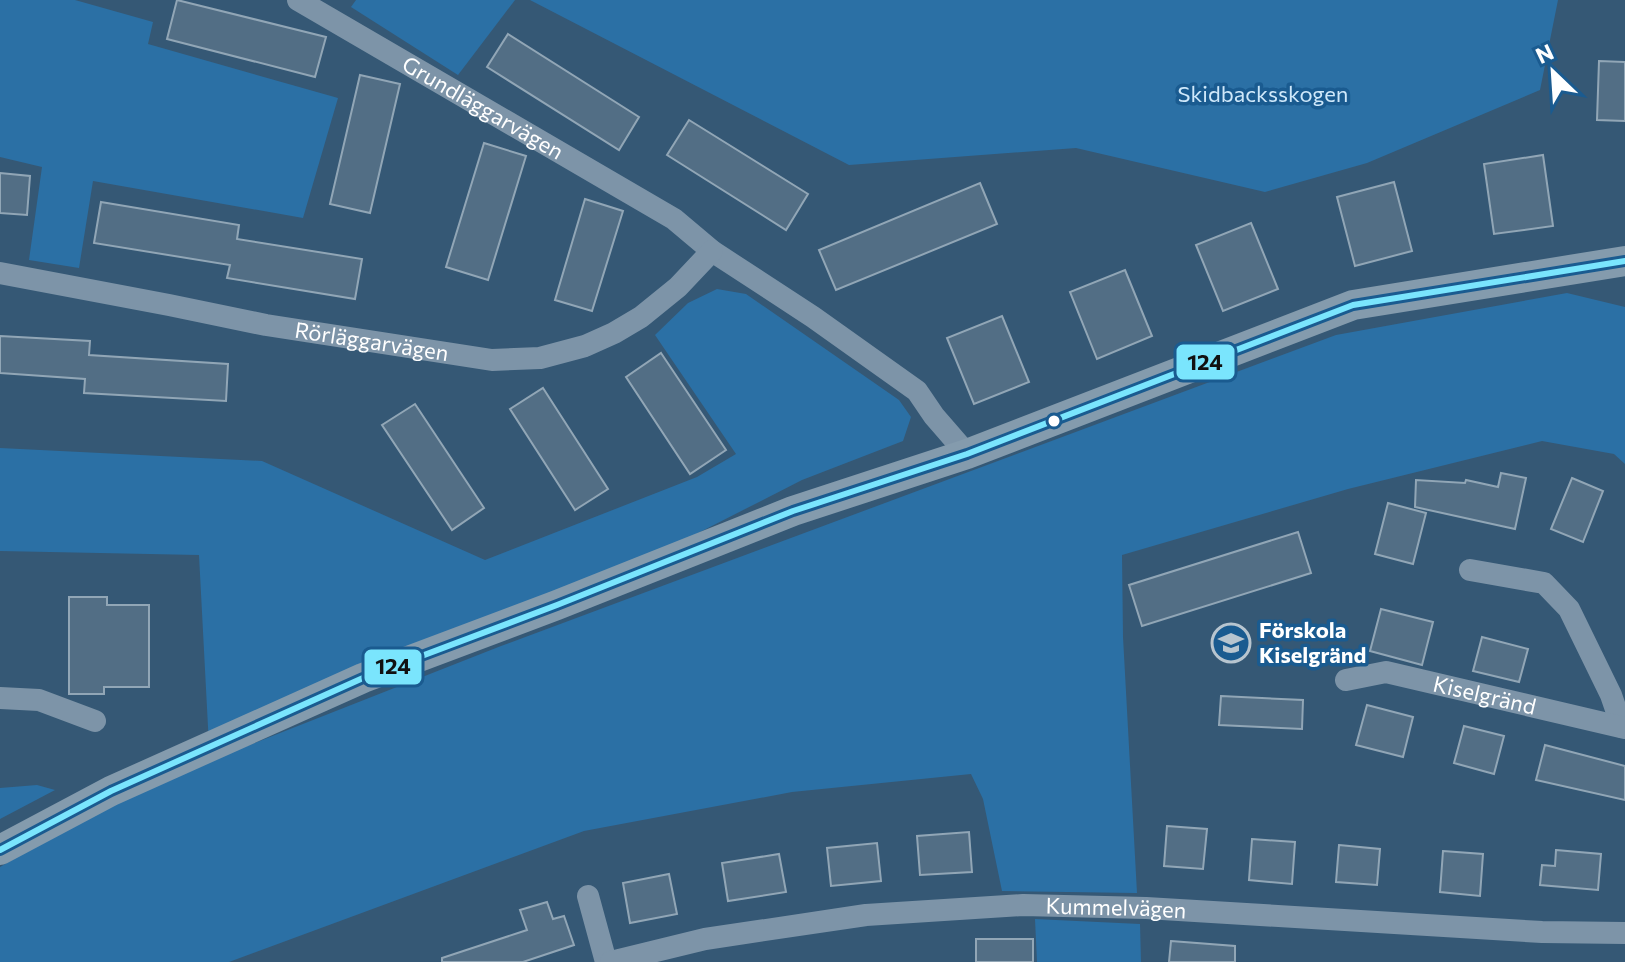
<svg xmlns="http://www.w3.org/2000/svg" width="1625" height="962" font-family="Commissioner,sans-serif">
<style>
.green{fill:#2b70a5}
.building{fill:#526e85;stroke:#91a6b6;stroke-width:2}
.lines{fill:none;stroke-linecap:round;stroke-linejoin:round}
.street{stroke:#7d94a8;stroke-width:22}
.secondary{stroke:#849bad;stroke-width:30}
.bus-1-casing{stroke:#1a5b90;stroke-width:12}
.bus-1{stroke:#7ae5fd;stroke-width:6}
.bus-dot{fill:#fff;stroke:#1a5b90;stroke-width:3}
.labels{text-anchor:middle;stroke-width:7;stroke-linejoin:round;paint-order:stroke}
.park-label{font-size:22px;fill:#cfe8fa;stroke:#1a5b90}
.street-label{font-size:22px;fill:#fff;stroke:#1a5b90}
.poi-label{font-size:22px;font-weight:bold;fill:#fff;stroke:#1a5b90;text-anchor:start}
.line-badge{stroke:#1a5b90;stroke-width:3}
.pale-badge-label{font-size:22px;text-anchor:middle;font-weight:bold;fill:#111}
</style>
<rect width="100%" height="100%" fill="#355875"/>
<g class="green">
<polygon points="0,0 75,0 153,22 148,44 338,98 303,218 93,181 79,268 29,260 42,167 0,157"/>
<polygon points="356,0 515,0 458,75 351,7"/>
<polygon points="530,0 1558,0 1540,90 1367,163 1265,192 1076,148 849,165"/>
<polygon points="717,289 746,294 899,400 911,417 903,441 802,480 557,605 209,746 199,555 0,551 0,448 262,461 485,560 697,477 736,454 655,335 688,303"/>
<polygon points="1567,293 1625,307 1625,464 1614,454 1542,441 1348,489 1122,555 1123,637 1137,893 1002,891 983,799 971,774 792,792 584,831 229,962 0,962 0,867 128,793 501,646 1336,335"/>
<polygon points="37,785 55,790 0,819 0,788"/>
<polygon points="1035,919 1140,924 1141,962 1037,962"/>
</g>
<g class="building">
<polygon points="177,0 326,37 315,77 167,39"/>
<polygon points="508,34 639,117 619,150 487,67"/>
<polygon points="1599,61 1625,62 1625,121 1597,120"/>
<polygon points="360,75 400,84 370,213 330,204"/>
<polygon points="689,120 808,194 786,230 667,155"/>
<polygon points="484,143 526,156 488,280 446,267"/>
<polygon points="1543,155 1553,226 1494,234 1484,164"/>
<polygon points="0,173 30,176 27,215 0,213"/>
<polygon points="1394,182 1412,251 1355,266 1337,197"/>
<polygon points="980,183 997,224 836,290 819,250"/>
<polygon points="585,199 623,211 592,311 555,300"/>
<polygon points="101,202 239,225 237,239 362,259 355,299 227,278 230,265 94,243"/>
<polygon points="1251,223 1278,289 1223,311 1196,245"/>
<polygon points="1125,270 1152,336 1097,359 1070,292"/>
<polygon points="1002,316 1029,382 974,404 947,338"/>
<polygon points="0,336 90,341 89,355 228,364 226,401 84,393 85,379 0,373"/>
<polygon points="661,353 726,450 690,474 626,377"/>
<polygon points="543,388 608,489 575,510 510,409"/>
<polygon points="415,404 484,508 452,530 382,425"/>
<polygon points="1501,473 1526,478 1515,529 1415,507 1416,480 1465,483 1466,480 1498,487"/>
<polygon points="1572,478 1603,491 1583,542 1551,529"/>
<polygon points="1388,503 1426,513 1413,564 1375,554"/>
<polygon points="1298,532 1311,573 1142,626 1129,585"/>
<polygon points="69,597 107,597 107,605 149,605 149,687 104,687 104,694 69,694"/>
<polygon points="1381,609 1433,622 1422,665 1370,651"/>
<polygon points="1482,637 1528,649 1519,682 1473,671"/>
<polygon points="1221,696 1303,700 1302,729 1219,725"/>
<polygon points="1367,705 1413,717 1403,757 1356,745"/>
<polygon points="1464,726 1504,736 1494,774 1454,763"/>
<polygon points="1545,745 1625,766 1625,800 1536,780"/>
<polygon points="1167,826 1207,829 1203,869 1164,866"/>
<polygon points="969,832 972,872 920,875 917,836"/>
<polygon points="1252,839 1295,842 1292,884 1249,880"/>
<polygon points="877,843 881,881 831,886 827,848"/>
<polygon points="1339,845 1380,849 1377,885 1336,882"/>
<polygon points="1556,850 1601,854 1598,890 1540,885 1542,865 1555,866"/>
<polygon points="1443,851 1483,854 1480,896 1440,892"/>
<polygon points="779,854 786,892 728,901 722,863"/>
<polygon points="669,874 677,914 630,923 623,883"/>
<polygon points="547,902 553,919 564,916 574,945 523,962 442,962 442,958 527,930 520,910"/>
<rect x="976" y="939" width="57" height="23"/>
<polygon points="1171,941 1235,946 1235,962 1169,962"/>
</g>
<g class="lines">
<g class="street">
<path id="s1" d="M 298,0 L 674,219 L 712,251 L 813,317 L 917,391 L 934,416 L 967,454"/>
<path id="s2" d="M 0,273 L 169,305 L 266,325 L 492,360 L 540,358 L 585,346 L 614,333 L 641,317 L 678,287 L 712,251"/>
<polyline points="1470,570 1544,583 1569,609 1611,695 1622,727"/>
<path id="s3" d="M 1346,680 L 1386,672 L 1625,728"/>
<polyline points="0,698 39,700 95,721"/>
<polyline points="588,896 606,962"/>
<path id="s4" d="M 611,962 L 705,939 L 866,915 L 1023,905 L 1146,908 L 1542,932 L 1625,933"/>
</g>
<polyline class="secondary" points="0,850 111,791 363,678 557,605 793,511 967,454 1353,305 1625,261"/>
<g class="bus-1-casing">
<polyline id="bus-1" points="0,850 111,791 363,678 557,605 793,511 967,454 1353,305 1625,261"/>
</g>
<use href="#bus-1" class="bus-1"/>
</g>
<defs>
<g id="school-ring" transform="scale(2)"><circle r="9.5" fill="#1a5b90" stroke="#b8c5cf" stroke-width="1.5"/><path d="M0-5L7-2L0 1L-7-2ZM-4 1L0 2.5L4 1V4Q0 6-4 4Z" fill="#b8c5cf"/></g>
</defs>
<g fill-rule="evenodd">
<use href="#school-ring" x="1231" y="643"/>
</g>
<circle class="bus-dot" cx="1054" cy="421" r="7"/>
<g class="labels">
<g class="park-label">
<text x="1263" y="102">Skidbacksskogen</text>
</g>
<g class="street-label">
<text dy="8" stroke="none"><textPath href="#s1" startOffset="214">Grundläggarvägen</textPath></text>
<text dy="8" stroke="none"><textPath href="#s2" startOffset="378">Rörläggarvägen</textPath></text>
<text dy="8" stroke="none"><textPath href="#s3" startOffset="142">Kiselgränd</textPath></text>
<text dy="8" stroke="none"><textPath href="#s4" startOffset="510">Kummelvägen</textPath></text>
</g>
<g class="poi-label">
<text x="1259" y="638">Förskola<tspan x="1259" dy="25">Kiselgränd</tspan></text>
</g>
</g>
<g class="line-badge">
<rect x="1175" y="343" width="61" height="38" rx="8" fill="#7ae5fd"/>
<rect x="363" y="648" width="60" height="38" rx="8" fill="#7ae5fd"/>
</g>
<g class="pale-badge-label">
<text x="1205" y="370">124</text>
<text x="393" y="674">124</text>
</g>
<g transform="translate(1553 72) rotate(335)" stroke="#1a5b90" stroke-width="6" paint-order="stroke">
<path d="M0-6L14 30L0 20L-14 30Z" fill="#ffffff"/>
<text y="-12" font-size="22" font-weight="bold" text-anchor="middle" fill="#ffffff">N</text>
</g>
</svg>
